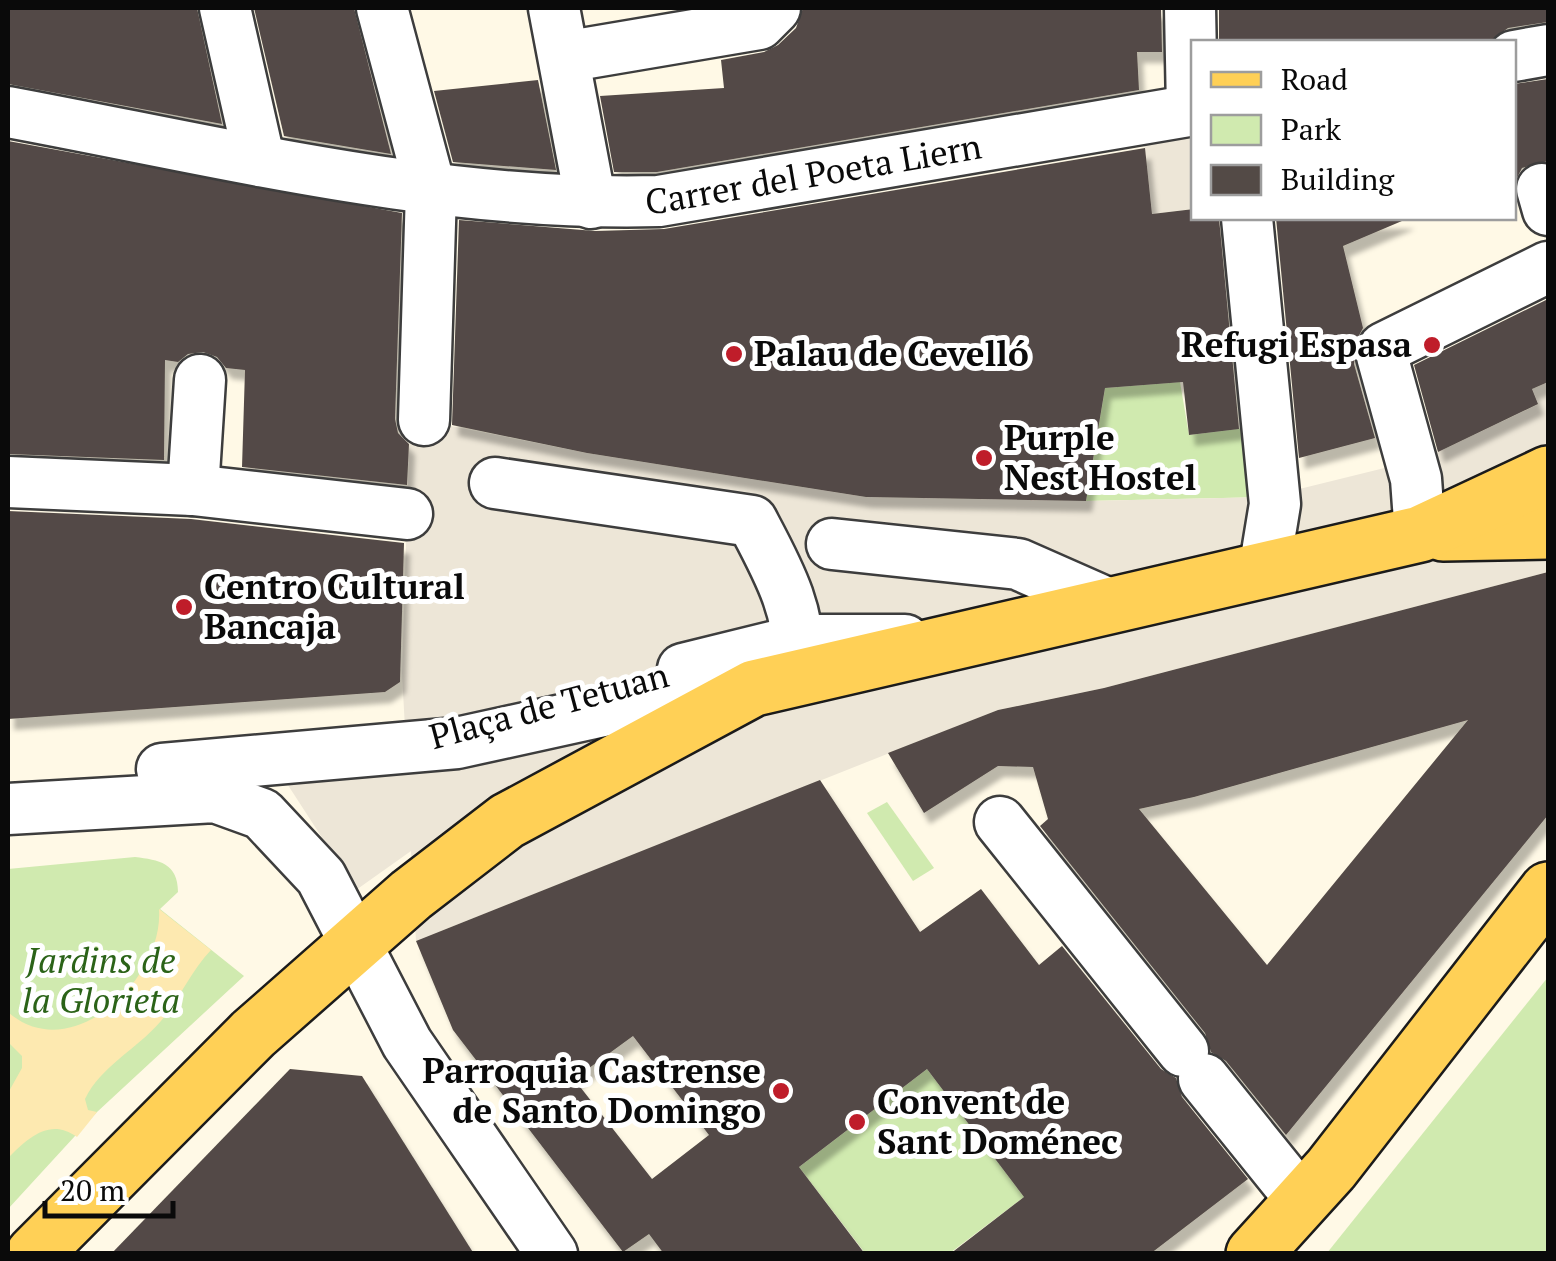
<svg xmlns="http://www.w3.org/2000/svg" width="1556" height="1261" font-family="'PT Serif',serif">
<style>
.green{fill:#d0eaaf}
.sand{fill:#fde9b0}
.plaza{fill:#ede6d7}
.building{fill:#534a46;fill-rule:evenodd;filter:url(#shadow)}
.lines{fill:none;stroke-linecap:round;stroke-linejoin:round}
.minor-casing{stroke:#3d3d3d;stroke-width:55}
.major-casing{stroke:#1b1b1b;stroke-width:60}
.minor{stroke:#fff;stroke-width:50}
.major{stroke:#ffd056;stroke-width:55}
.poi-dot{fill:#bf1d2a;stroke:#fff;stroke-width:4}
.labels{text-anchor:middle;stroke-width:10;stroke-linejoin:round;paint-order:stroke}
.street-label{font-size:35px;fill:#0a0a0a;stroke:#fff}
.poi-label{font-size:35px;font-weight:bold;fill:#0a0a0a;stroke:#fff;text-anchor:start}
.park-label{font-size:35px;font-style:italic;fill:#2b6318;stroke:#fff}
</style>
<defs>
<filter id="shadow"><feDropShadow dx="6" dy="11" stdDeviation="2.5" flood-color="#0004"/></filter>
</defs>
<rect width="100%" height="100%" fill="#fff9e6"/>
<g class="green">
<polygon points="1180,382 1189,435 1244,428 1267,497 1086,501 1105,388"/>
<polygon points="887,802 934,868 913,881 867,813"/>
<path d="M 135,857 C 159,860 178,863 178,892 L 160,909 L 244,976 L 97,1112 L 8,1209 L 8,869 Z"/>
<polygon points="1548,977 1548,1253 1327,1253"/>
<polygon points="927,1069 1024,1197 950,1253 865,1253 799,1167"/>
</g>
<path class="sand" d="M 159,909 L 211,950 C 191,971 180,998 161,1021 C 136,1050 101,1066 85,1099 L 88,1110 L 97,1112 L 77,1137 C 50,1117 28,1138 8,1158 L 8,1093 L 22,1068 L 22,1056 L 8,1042 L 8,1012 C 71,1068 164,979 159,909 Z"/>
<g class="plaza">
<polygon points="1193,123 1193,209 1152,214 1143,132"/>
<polygon points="1548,382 1548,572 1104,688 998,710 416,941 411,851 356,890 284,779 407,765 402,673 410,418 587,453 866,497 1086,501 1267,497 1425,458 1537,405 1532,389"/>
</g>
<g class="building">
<polygon points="8,8 197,8 222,124 8,84"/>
<polygon points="254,8 354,8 391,154 284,136"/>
<polygon points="803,8 1161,8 1162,52 1137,52 1139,90 657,172 614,172 600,96 724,88 721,60 764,52 778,45 796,28"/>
<polygon points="1219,8 1548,8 1548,22 1508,28 1489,42 1219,42"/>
<polygon points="1548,79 1548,161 1522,168 1514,184 1514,84"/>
<polygon points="538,80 556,170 453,162 434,91"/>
<polygon points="8,141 402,213 395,419 398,433 409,444 407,485 242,467 245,370 226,368 217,357 203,352 188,354 178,362 165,360 164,460 8,454"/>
<polygon points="1145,148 1152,214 1194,209 1194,218 1219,218 1239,429 1189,435 1183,382 1105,388 1086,501 866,497 587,453 452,425 459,220 595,231 664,229"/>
<polygon points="1276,218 1409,218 1343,246 1363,328 1356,341 1354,364 1375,438 1299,458"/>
<polygon points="1548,299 1548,382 1532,389 1538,404 1438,452 1414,365"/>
<polygon points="8,511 191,519 404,543 400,682 385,692 8,719"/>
<path d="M 1548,572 L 1548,815 L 1286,1135 L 1226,1061 L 1211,1052 L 1205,1033 L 1040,826 L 1048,819 L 1033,767 L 998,766 L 924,813 L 888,753 L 998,710 L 1104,688 ZM 1468,720 L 1267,965 L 1139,809 L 1194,797 Z"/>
<path d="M 820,780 L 920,932 L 981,889 L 1039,965 L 1062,946 L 1161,1069 L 1176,1078 L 1182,1097 L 1248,1179 L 1150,1254 L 950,1254 L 1024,1197 L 927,1069 L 799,1167 L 865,1254 L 664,1254 L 649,1234 L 623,1252 L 453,1030 L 416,941 ZM 633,1036 L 709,1135 L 652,1179 L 574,1079 Z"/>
<polygon points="290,1069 362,1076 474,1254 111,1254"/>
</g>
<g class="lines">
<g class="minor-casing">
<g id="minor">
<polyline points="225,8 259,158"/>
<polyline points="382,8 431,191 424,420"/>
<polyline points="554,8 591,203"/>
<polyline points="1190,8 1192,110"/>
<polyline points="1514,56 1548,50"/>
<polyline points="564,57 759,24 775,8"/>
<path id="s1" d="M 8,112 C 223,152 439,207 659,201 L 1194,110"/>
<polyline points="1542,189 1548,210"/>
<polyline points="1247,218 1275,504 1264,571"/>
<polyline points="8,482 193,490 407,514"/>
<path d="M 495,483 L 752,521 C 778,570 803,614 798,671"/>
<polyline points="193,490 200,380"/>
<polyline points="1420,534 1416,479 1382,356 1384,348 1548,267"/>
<polyline points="832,544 1018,564 1111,605"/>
<polyline points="683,669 801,640 905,640"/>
<polyline points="162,769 457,743 680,694 754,688"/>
<polyline points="8,809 215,797 262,814 321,877 407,1043 552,1254"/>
<polyline points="1000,822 1183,1051"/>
<polyline points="1204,1079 1303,1202"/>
</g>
</g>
<g class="major-casing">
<g id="major">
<polyline points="1443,533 1548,531"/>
<polyline points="34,1254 253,1034 411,895 507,821 754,688 1420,534 1548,474"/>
<polyline points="1254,1254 1331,1169 1548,890"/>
</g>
</g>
<use href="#minor" class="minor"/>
<use href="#major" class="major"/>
</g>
<g class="poi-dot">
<circle cx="1432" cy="345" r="10"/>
<circle cx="734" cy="354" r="10"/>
<circle cx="984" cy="458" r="10"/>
<circle cx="184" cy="607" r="10"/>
<circle cx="781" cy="1091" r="10"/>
<circle cx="857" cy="1122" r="10"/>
</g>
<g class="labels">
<g class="street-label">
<text dy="12" stroke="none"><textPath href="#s1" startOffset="815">Carrer del Poeta Liern</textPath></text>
<text transform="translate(549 706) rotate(-15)" y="12">Plaça de Tetuan</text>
</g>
<g class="poi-label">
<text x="1412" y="357" text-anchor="end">Refugi Espasa</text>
<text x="754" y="366">Palau de Cevelló</text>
<text x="1004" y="450">Purple<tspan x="1004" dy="40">Nest Hostel</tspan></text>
<text x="204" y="599">Centro Cultural<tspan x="204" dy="40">Bancaja</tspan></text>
<text x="761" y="1083" text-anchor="end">Parroquia Castrense<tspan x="761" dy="40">de Santo Domingo</tspan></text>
<text x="877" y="1114">Convent de<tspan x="877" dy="40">Sant Doménec</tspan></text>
</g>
<g class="park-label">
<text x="101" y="973">Jardins de<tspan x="101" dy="40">la Glorieta</tspan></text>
</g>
</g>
<rect width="1556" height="1261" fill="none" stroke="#0a0a0a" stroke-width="20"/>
<rect x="1191" y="40" width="325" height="180" fill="#ffffff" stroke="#9d9d9d" stroke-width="2.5"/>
<rect x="1211" y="72" width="50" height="15" fill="#ffd056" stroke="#9d9d9d" stroke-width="2.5"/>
<text x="1281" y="90" font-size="30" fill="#0a0a0a">Road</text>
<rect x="1211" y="115" width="50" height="30" fill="#d0eaaf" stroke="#9d9d9d" stroke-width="2.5"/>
<text x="1281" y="140" font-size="30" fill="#0a0a0a">Park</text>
<rect x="1211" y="165" width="50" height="30" fill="#534a46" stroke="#9d9d9d" stroke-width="2.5"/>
<text x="1281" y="190" font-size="30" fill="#0a0a0a">Building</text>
<path d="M45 1201v15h128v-15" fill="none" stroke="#0a0a0a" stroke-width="5"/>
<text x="60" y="1201" font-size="30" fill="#0a0a0a" stroke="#ffffff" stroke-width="8" paint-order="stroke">20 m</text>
</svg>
